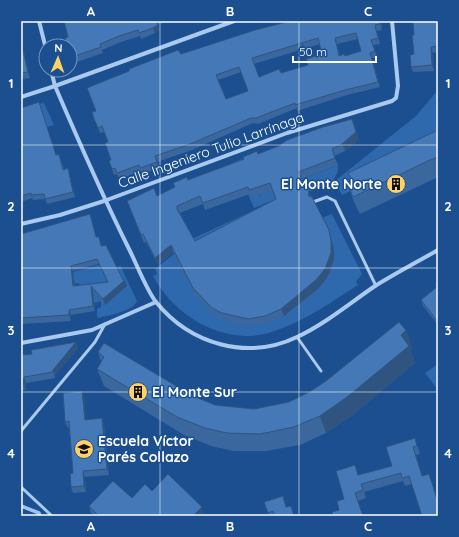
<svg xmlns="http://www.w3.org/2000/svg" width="459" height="537" font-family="Quicksand,sans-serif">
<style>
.green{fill:#2e69ad}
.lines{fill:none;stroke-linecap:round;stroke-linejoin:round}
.stream{stroke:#9cc4f0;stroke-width:3.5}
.service{stroke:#a9c9ee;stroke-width:3}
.minor{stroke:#a9c9ee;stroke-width:4}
.wall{fill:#3a679d;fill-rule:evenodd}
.shaded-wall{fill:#305480}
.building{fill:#4478b7;stroke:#305480;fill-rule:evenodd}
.grid{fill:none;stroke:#fff;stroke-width:1;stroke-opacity:0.55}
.labels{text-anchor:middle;stroke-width:3;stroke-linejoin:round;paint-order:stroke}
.street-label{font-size:14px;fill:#fff;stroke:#1b4f8f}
.poi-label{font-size:14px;font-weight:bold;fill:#fff;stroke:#1b4f8f;text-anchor:start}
.neatline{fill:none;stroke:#fff;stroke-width:1.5}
.grid-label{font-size:13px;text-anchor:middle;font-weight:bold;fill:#fff}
</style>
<rect width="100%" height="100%" fill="#1b4f8f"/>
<g class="green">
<path d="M 438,90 L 438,149 L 342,195 L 335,182 L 308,192 L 322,218 L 332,214 L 362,274 L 356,282 L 358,285 C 330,303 303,322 272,332 C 225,347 175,317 153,276 L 157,274 L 155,269 L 194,238 L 291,193 L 292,179 L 305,178 L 338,165 L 338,171 L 334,179 L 335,181 L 416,116 Z"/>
<polygon points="44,103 54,125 21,134 21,108"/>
<polygon points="253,155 248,187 252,197 262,195 259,187 269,182 276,199 254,208 234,162"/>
<path d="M 103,264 L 109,285 L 97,296 L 105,304 L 116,270 L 120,265 L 137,301 C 132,312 109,315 98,318 L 97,316 L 97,309 L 101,307 L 101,301 L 94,303 L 92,290 L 79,291 L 79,283 L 75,284 L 73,272 Z"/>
<polygon points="438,364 438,390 425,373"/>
</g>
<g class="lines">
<polyline class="stream" points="21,506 39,513 40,516"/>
<g class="service">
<polyline points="313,202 327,197 335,201 376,286"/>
<polyline points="297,337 321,371"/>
<polyline points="21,431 95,342 105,324"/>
<polyline points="21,487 52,516"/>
</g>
<g class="minor">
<polyline points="39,21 46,49"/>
<path d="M 51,70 L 55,86 C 79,142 103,197 130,251 C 137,265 147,291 156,302 C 190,344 247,361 297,337 C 325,324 350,303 375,286 C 396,273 417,262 438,250"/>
<polyline points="21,97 55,86 234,21"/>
<polyline points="21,224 60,215 104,201 287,133 392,101 396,98 398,86 392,21"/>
<polyline points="21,343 92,330 156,302"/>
</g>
</g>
<g class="wall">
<polygon points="64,21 175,21 158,24 160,30 155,33 141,39 140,36 121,42 102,50 103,53 74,63 70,52 68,37"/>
<path d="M 291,21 L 382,21 L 382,30 L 377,31 L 380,44 L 373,45 L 377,57 L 372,58 L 380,87 L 347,95 L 297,111 L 297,108 L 258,124 L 253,123 L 192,150 L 157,162 L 159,168 L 142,174 L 141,171 L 119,179 L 117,174 L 114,175 L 109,161 L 111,160 L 108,142 L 104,132 L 100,133 L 92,112 L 95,111 L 181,54 ZM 358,39 L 361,51 L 345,56 L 340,56 L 337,44 ZM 320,44 L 322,54 L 308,65 L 281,73 L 259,77 L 254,64 ZM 241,72 L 248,91 L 226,99 L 218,80 Z"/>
<polygon points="412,21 438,21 438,52 433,53 434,71 413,72 411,67 414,54 414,35 413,21"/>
<polygon points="21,41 30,78 21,79"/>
<polygon points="21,108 56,155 61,160 64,169 69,174 75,197 47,204 45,199 33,200 32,198 21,202"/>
<polygon points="438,130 438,177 360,214 354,202 348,185 352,183 348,173"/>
<path d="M 359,140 L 345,151 L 334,156 L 338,165 L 302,179 L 331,238 L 334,249 L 334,260 L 328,276 L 319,288 L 284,316 L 267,323 L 250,326 L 225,321 L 214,315 L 195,296 L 173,252 L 158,265 L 146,242 L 144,243 L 127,201 L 157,196 L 188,180 L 258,154 ZM 273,191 L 276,199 L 195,241 L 180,213 L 203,204 L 205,210 L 250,194 L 252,198 Z"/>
<path d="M 90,214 L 96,237 L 101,242 L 102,246 L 123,280 L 125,280 L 127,286 L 105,305 L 93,291 L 95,311 L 71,315 L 71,321 L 21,324 L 21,234 ZM 99,264 L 108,282 L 75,286 L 73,271 Z"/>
<polygon points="438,282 438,325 423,306 421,300 436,287 435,284"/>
<polygon points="78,348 55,375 55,378 26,383 25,390 21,390 21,355"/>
<polygon points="413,348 410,350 415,363 354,414 326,433 300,445 266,451 233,451 211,446 184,435 104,386 97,369 101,362 98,352 193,396 215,405 254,409 289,402"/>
<polygon points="82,391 84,397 86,420 102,418 104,424 109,475 85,477 86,492 73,493 71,487 73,473 69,428 68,428 65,422"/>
<polygon points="415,438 420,454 416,455 422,476 432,482 412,484 405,486 403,481 364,492 366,498 358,501 339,510 344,499 359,475 392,466"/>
<polygon points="152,491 204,513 202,516 95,516 91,513 89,506 132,498"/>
<polygon points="264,502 287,507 295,516 269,516"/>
</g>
<g class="shaded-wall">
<polygon points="380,21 382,21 382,30 380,24"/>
<polygon points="158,25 160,30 155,33 153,28"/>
<polygon points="21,41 22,44 30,78 28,72"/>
<polygon points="431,47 433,53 434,71 432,65"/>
<polygon points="352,119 359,140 345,151 342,144"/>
<polygon points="90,214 92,220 98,243 96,237"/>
<polygon points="329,230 331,238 334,249 334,260 328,276 319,288 284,316 281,309"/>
<polygon points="171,245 173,252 158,265 155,258"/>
<polygon points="71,266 73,271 75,292 73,286"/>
<polygon points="125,280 127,286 105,305 103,299"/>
<polygon points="91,286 93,291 95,311 93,306"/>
<polygon points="69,310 71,315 71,321 69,315"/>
<polygon points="406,330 413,348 410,350 415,363 354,414 326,433 320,416"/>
<polygon points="76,342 78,348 55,375 55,378 53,370"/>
<polygon points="24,377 26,383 25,390 23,384"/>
<polygon points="82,391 84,397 87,426 85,420"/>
<polygon points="102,418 104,424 109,475 107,469"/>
<polygon points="83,471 85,477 86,492 84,486"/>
<polygon points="202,507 204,513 202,516 193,516"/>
</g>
<g class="building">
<polygon points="64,21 156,21 158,25 153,28 139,33 138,30 119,36 100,44 101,47 72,57 70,52 70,46 68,46 65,38 68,37"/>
<path d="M 291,21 L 380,21 L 380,24 L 375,25 L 378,38 L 371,40 L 375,51 L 370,53 L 378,82 L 345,90 L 295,105 L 295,103 L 256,118 L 251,118 L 190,144 L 155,156 L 157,162 L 140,168 L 139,165 L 117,173 L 115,168 L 112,169 L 109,161 L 111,160 L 105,143 L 108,142 L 102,126 L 98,128 L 94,119 L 92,112 L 96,111 L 87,88 L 129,71 L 129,69 L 178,50 L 181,54 L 255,30 ZM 356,33 L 361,51 L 345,56 L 344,54 L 339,56 L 335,38 ZM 318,38 L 322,54 L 306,59 L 308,65 L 281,73 L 279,69 L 259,77 L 252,58 ZM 239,67 L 248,91 L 226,99 L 216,75 Z"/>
<polygon points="413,21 438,21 438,46 431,47 432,65 411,67 410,55 414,54 412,35 414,35"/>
<polygon points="21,42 28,72 21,73"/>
<polygon points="39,102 56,155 59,154 63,170 68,168 73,192 45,199 44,194 31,195 31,193 21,196 21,108"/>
<path d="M 352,119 L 356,132 L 342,144 L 332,149 L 335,158 L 298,172 L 309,192 L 308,196 L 312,197 L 329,230 L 331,241 L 331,253 L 325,269 L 316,280 L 281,309 L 265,316 L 248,319 L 222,313 L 212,308 L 193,288 L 171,245 L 155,258 L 143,234 L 141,235 L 127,201 L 154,188 L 157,196 L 175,187 L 173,183 L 187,177 L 188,180 L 244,159 L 243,157 L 257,151 L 258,154 L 281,145 L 281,144 L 287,140 L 323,127 ZM 270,183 L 276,199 L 195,241 L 177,209 L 177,206 L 200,196 L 203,203 L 248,187 L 249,190 Z"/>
<polygon points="438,130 438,157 430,160 353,197 348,185 353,183 348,173"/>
<path d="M 90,214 L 96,237 L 99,237 L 101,246 L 106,245 L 123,280 L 125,280 L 103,299 L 91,286 L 93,306 L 69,310 L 69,315 L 21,318 L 21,234 ZM 97,259 L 108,282 L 73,286 L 71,266 Z"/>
<polygon points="438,282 438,322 421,300 437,287 435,284"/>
<polygon points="399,322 406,330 401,335 409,346 347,397 320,416 294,427 260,434 227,433 205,428 177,417 97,369 104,357 98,352 104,343 193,396 215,405 254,409 289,402 311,391 326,381"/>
<polygon points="76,342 53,370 53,372 24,377 23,384 21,384 21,355 32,354 31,350"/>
<polygon points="82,391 85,420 102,418 107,469 83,471 84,486 71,487 70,474 73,473 69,421 65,422 63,393"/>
<polygon points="415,438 417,446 413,447 422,476 429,474 438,502 438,516 422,516 409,476 402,478 401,473 361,484 363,490 355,493 363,516 333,516 332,512 339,510 337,501 344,499 336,471 355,465 358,475 392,466 386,447"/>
<polygon points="168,474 202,507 193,516 99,516 89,506 113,481 132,498 145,484 152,491"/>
<polygon points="283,496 286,507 291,506 294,516 274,516 273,511 268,513 264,502"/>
</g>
<path class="grid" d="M 160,21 L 160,516M 299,21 L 299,516M 21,145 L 438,145M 21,268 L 438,268M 21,392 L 438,392"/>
<defs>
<g id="building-disc" transform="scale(1)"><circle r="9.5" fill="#ffd166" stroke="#1b4f8f"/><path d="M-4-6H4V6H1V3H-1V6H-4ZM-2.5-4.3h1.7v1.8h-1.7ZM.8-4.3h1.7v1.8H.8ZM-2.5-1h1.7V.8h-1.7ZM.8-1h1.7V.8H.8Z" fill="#111"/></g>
<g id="school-disc" transform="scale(1)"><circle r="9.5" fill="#ffd166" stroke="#1b4f8f"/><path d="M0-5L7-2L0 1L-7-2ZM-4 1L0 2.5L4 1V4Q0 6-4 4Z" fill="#111"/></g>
</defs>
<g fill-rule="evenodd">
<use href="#building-disc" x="396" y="184"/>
<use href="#building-disc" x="138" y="392"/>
<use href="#school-disc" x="84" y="449"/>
</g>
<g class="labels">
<g class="street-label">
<text transform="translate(211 150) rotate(-20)" y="5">Calle Ingeniero Tulio Larrínaga</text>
</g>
<g class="poi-label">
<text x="382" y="189" text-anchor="end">El Monte Norte</text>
<text x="152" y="397">El Monte Sur</text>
<text x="98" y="446">Escuela Víctor<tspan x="98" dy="16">Parés Collazo</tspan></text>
</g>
</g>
<rect width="459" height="537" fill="none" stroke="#1b4f8f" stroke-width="44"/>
<g transform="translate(58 58) rotate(2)"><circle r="19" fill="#1b4f8f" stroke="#7695bc"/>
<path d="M0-3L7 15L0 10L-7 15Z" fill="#ffd166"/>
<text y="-6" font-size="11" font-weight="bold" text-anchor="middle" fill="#ffffff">N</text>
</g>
<path d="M293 56v6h83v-6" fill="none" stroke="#ffffff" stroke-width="2"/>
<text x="299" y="56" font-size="12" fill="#ffffff" stroke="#1b4f8f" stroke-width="3" paint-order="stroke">50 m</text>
<rect x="22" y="22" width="415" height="493" class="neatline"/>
<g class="grid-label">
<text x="91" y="16">A</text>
<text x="230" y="16">B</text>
<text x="368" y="16">C</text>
<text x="11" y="88">1</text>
<text x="448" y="88">1</text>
<text x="11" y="211">2</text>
<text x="448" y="211">2</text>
<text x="11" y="335">3</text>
<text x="448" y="335">3</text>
<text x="11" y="458">4</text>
<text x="448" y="458">4</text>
<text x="91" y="531">A</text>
<text x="230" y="531">B</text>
<text x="368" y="531">C</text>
</g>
</svg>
